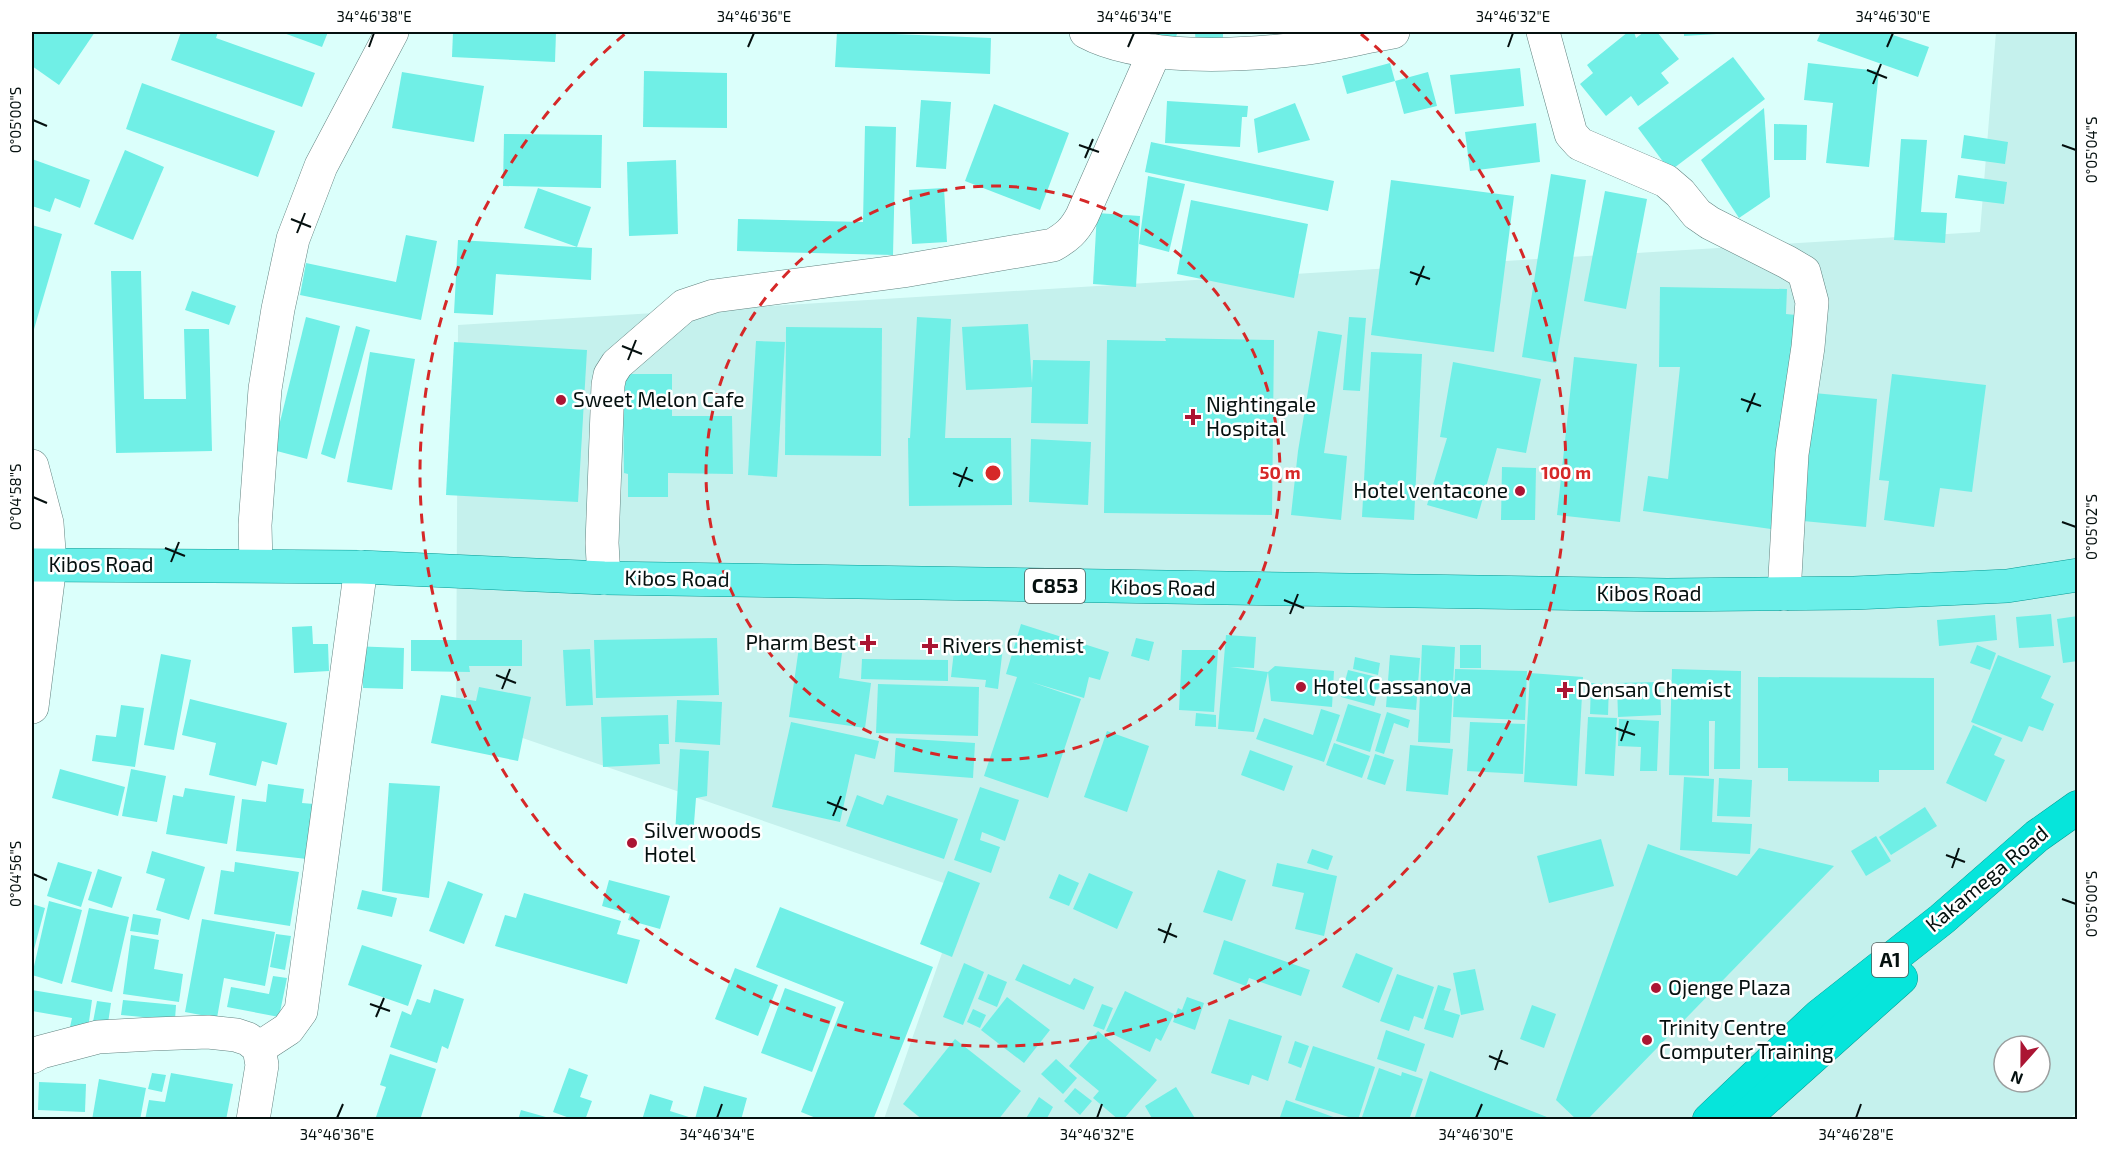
<svg xmlns="http://www.w3.org/2000/svg" width="2109" height="1151" font-family="'Exo 2',sans-serif">
<style>
.built{fill:#c5f1ed;fill-rule:evenodd}
.building{fill:#70efe6}
.lines{fill:none;stroke-linecap:round;stroke-linejoin:round}
.minor-casing{stroke:#628380;stroke-width:34}
.major-casing{stroke:#069a94;stroke-width:34}
.highway-casing{stroke:#069a94;stroke-width:34}
.minor{stroke:#fff;stroke-width:33}
.major{stroke:#6aefe9;stroke-width:33}
.highway{stroke:#06e5db;stroke-width:33}
.ticks{fill:none;stroke:#05100f;stroke-width:2}
.ring{fill:none;stroke:#d62828;stroke-width:3;stroke-dasharray:10 8}
.poi-dot{fill:#ab1533;stroke:#fff;stroke-width:2}
.labels{text-anchor:middle;stroke-width:5;stroke-linejoin:round;paint-order:stroke}
.shield{fill:#fff;stroke:#505857;stroke-width:1.5}
.shield-label{font-size:20px;font-weight:bold;fill:#05100f}
.poi-label{font-size:21px;fill:#05100f;stroke:#fff;text-anchor:start}
.street-label{font-size:21px;fill:#05100f;stroke:#fff}
.centre{fill:#d62828;stroke:#fff;stroke-width:3}
.ring-label{font-size:18px;text-anchor:middle;font-weight:bold;fill:#d62828;stroke:#fff;stroke-width:5;stroke-linejoin:round;paint-order:stroke}
.neatline{fill:none;stroke:#05100f;stroke-width:2}
.ticks-label{font-size:15px;text-anchor:middle;fill:#05100f}
</style>
<rect width="100%" height="100%" fill="#dbfffb"/>
<path class="built" d="M 1996,32 L 2077,32 L 2078,1111 L 2069,1119 L 884,1119 L 964,890 L 456,715 L 458,325 L 1980,232 ZM 2004,1046 L 2040,1046 L 2040,1082 L 2004,1082 Z"/>
<g class="building">
<polygon points="32,32 95,32 59,85 32,66"/>
<polygon points="181,32 218,32 216,38 315,73 302,107 171,60"/>
<polygon points="281,32 328,32 322,47"/>
<polygon points="453,32 556,32 555,62 452,57"/>
<polygon points="837,32 870,32 870,33 991,38 990,74 835,67"/>
<polygon points="1118,32 1170,32 1177,34 1172,48"/>
<polygon points="1195,32 1223,32 1223,48 1196,49"/>
<polygon points="1628,32 1634,32 1636,38 1644,32 1657,32 1679,59 1661,73 1669,83 1638,106 1631,96 1606,116 1580,84 1593,73 1587,65"/>
<polygon points="1684,32 1732,32 1733,33 1684,36"/>
<polygon points="1821,32 1884,32 1929,47 1918,77 1817,41"/>
<polygon points="1733,57 1765,99 1670,171 1638,128"/>
<polygon points="1390,63 1395,81 1347,94 1342,76"/>
<polygon points="1808,63 1879,71 1869,167 1826,163 1833,103 1804,100"/>
<polygon points="1520,68 1524,106 1455,114 1450,75"/>
<polygon points="644,71 727,73 727,128 643,127"/>
<polygon points="402,72 484,86 474,142 392,128"/>
<polygon points="1428,72 1437,106 1404,114 1395,81"/>
<polygon points="142,83 275,131 258,177 126,129"/>
<polygon points="921,100 951,102 946,169 916,167"/>
<polygon points="1167,101 1248,106 1247,117 1242,117 1240,147 1165,143"/>
<polygon points="1295,103 1310,140 1258,153 1254,119"/>
<polygon points="994,104 1069,133 1040,210 965,181"/>
<polygon points="1764,108 1770,197 1739,218 1701,160"/>
<polygon points="1536,123 1540,162 1470,171 1465,132"/>
<polygon points="1774,124 1807,125 1806,160 1774,160"/>
<polygon points="865,126 896,127 893,255 737,251 738,219 863,222"/>
<polygon points="504,134 602,135 601,188 503,186"/>
<polygon points="1964,135 2008,142 2005,164 1961,158"/>
<polygon points="1901,139 1927,140 1921,212 1947,213 1945,243 1894,240"/>
<polygon points="1151,142 1334,181 1328,211 1145,172"/>
<polygon points="125,150 164,167 133,240 94,224"/>
<polygon points="32,159 90,180 80,208 55,198 50,212 32,206"/>
<polygon points="676,160 678,234 629,236 627,162"/>
<polygon points="1551,174 1586,180 1556,363 1522,357"/>
<polygon points="1958,175 2007,182 2004,204 1955,198"/>
<polygon points="1148,176 1185,184 1169,252 1139,244"/>
<polygon points="1391,180 1514,196 1494,352 1371,335"/>
<polygon points="538,188 591,207 577,247 524,228"/>
<polygon points="944,188 947,242 912,244 909,190"/>
<polygon points="1605,191 1647,199 1626,309 1584,301"/>
<polygon points="1191,200 1308,224 1294,298 1177,274"/>
<polygon points="1097,213 1140,216 1136,287 1093,284"/>
<polygon points="32,225 62,234 32,336"/>
<polygon points="406,235 437,241 421,320 300,295 306,263 396,282"/>
<polygon points="458,240 592,248 591,280 496,274 493,315 454,313"/>
<polygon points="111,271 141,271 144,399 186,399 184,329 209,329 212,451 116,453"/>
<polygon points="1660,287 1787,289 1786,314 1796,315 1771,529 1643,511 1648,476 1668,479 1680,367 1659,367"/>
<polygon points="192,291 236,306 229,325 185,310"/>
<polygon points="306,317 340,326 307,459 273,450"/>
<polygon points="917,317 951,319 945,438 1011,438 1012,505 909,506 908,438 910,438"/>
<polygon points="1349,317 1366,318 1360,391 1343,390"/>
<polygon points="1028,324 1032,383 1033,360 1090,361 1088,424 1031,423 1032,387 966,390 962,327"/>
<polygon points="356,326 370,330 335,459 321,454"/>
<polygon points="786,327 882,328 881,456 785,455"/>
<polygon points="1318,331 1342,335 1324,453 1347,456 1341,520 1291,515 1298,451"/>
<polygon points="1165,338 1274,340 1272,515 1104,513 1107,340 1166,341"/>
<polygon points="756,341 785,342 777,477 748,475"/>
<polygon points="454,342 587,350 578,502 446,495"/>
<polygon points="370,352 415,359 392,490 347,482"/>
<polygon points="1371,352 1422,354 1414,520 1362,517"/>
<polygon points="1574,357 1637,364 1620,522 1557,515"/>
<polygon points="1453,362 1541,379 1526,453 1497,448 1477,519 1427,505 1447,438 1440,437"/>
<polygon points="623,374 672,374 672,416 732,416 733,474 668,473 668,497 628,497 628,474 624,473"/>
<polygon points="1892,374 1986,385 1972,492 1940,488 1934,527 1884,520 1889,481 1879,480"/>
<polygon points="1814,393 1877,399 1866,527 1803,521"/>
<polygon points="1031,439 1091,442 1088,505 1029,502"/>
<polygon points="1502,467 1536,468 1535,520 1501,520"/>
<polygon points="2051,614 2054,646 2019,648 2016,617"/>
<polygon points="1995,615 1997,640 1939,646 1937,620"/>
<polygon points="2078,616 2078,661 2063,663 2057,619"/>
<polygon points="1021,624 1109,652 1100,680 1089,677 1084,698 1031,682 1081,699 1048,798 984,776 1017,677 1006,674"/>
<polygon points="312,626 313,644 328,644 329,671 294,673 292,627"/>
<polygon points="1226,635 1256,637 1254,668 1230,667 1268,672 1275,666 1334,671 1332,707 1271,701 1268,672 1254,732 1218,729"/>
<polygon points="717,638 719,695 596,698 594,640"/>
<polygon points="1136,638 1154,642 1149,661 1131,656"/>
<polygon points="411,640 522,640 522,666 469,666 470,672 411,671"/>
<polygon points="955,642 1003,647 998,689 985,687 986,680 951,677"/>
<polygon points="1422,645 1455,647 1450,743 1418,742"/>
<rect x="1460" y="645" width="21" height="23"/>
<polygon points="1977,645 1996,653 1990,670 1970,663"/>
<polygon points="351,646 404,648 403,689 363,688 363,662"/>
<polygon points="799,647 842,653 839,678 871,683 865,728 789,717"/>
<polygon points="590,649 593,705 566,706 563,650"/>
<polygon points="1182,650 1218,650 1214,712 1179,710"/>
<polygon points="161,654 191,660 174,750 144,745"/>
<polygon points="1390,655 1420,658 1416,710 1386,707"/>
<polygon points="1998,655 2051,676 2041,698 2054,704 2043,731 2029,726 2022,742 1971,722"/>
<polygon points="1355,657 1380,663 1378,675 1353,669"/>
<polygon points="862,659 948,660 948,681 861,679"/>
<polygon points="1455,669 1527,671 1525,720 1453,717"/>
<polygon points="1672,669 1741,671 1740,769 1714,769 1715,721 1709,721 1709,776 1669,775"/>
<polygon points="1348,670 1381,678 1374,706 1341,697"/>
<polygon points="1530,673 1583,677 1577,786 1524,782"/>
<polygon points="1758,677 1934,678 1934,770 1879,770 1879,782 1788,781 1788,768 1758,768"/>
<polygon points="1660,682 1661,715 1618,717 1617,683"/>
<polygon points="1591,683 1609,684 1608,715 1590,714"/>
<polygon points="878,684 979,687 978,736 876,733"/>
<polygon points="479,687 531,697 518,761 431,743 441,695 476,701"/>
<polygon points="190,699 287,723 277,765 262,761 256,786 209,775 216,743 182,735"/>
<polygon points="677,700 722,702 720,745 675,742"/>
<polygon points="1348,704 1381,714 1370,752 1336,741"/>
<polygon points="121,705 144,708 135,767 92,761 96,735 116,737"/>
<polygon points="1321,709 1340,715 1324,762 1256,739 1264,718 1313,735"/>
<polygon points="1387,712 1410,720 1408,728 1394,723 1384,754 1375,751"/>
<polygon points="1196,713 1216,715 1216,727 1195,726"/>
<polygon points="668,715 669,744 659,744 660,764 603,767 601,717"/>
<polygon points="1588,717 1617,718 1614,776 1585,774"/>
<polygon points="1619,719 1659,721 1657,771 1640,771 1641,747 1618,746"/>
<polygon points="791,722 879,741 875,759 855,754 840,822 772,807"/>
<polygon points="1470,722 1525,724 1523,774 1467,771"/>
<polygon points="1973,725 2002,738 1994,755 2005,760 1986,802 1946,783"/>
<polygon points="1107,731 1149,746 1127,812 1084,797"/>
<polygon points="896,738 975,743 973,778 894,772"/>
<polygon points="1334,743 1370,756 1362,778 1326,765"/>
<polygon points="1410,745 1453,749 1448,795 1406,791"/>
<polygon points="680,749 709,751 707,796 696,798 693,836 675,835"/>
<polygon points="1250,750 1293,766 1284,791 1241,775"/>
<polygon points="1375,754 1394,760 1385,785 1367,779"/>
<polygon points="60,769 125,787 118,816 52,798"/>
<polygon points="131,769 166,776 157,822 122,816"/>
<polygon points="1684,777 1714,779 1712,822 1752,824 1750,854 1680,850"/>
<polygon points="1719,778 1752,780 1750,817 1717,816"/>
<polygon points="389,783 440,786 429,898 382,891"/>
<polygon points="268,784 304,789 302,803 314,804 307,859 236,851 242,799 266,802"/>
<polygon points="980,787 1019,800 1005,841 982,832 980,840 1000,847 991,873 954,860"/>
<polygon points="185,788 235,796 227,844 166,834 173,795 183,797"/>
<polygon points="857,795 883,805 887,795 958,819 944,859 846,826"/>
<polygon points="1925,807 1937,826 1891,855 1879,837"/>
<polygon points="1876,836 1891,861 1866,876 1851,851"/>
<polygon points="1601,839 1614,886 1549,903 1537,856"/>
<polygon points="1648,844 1737,876 1759,848 1834,866 1587,1120 1577,1120 1556,1100"/>
<polygon points="1312,849 1333,856 1328,870 1307,863"/>
<polygon points="152,851 205,867 189,920 156,910 165,879 146,873"/>
<polygon points="58,862 92,872 81,907 47,896"/>
<polygon points="235,862 299,872 290,926 214,914 221,870 234,872"/>
<polygon points="1277,863 1337,876 1324,936 1295,929 1304,893 1272,886"/>
<polygon points="98,869 122,877 112,908 88,900"/>
<polygon points="1218,870 1246,880 1232,921 1203,912"/>
<polygon points="948,871 980,883 952,957 920,944"/>
<polygon points="1089,873 1133,892 1117,929 1073,909"/>
<polygon points="1059,874 1079,883 1069,906 1049,898"/>
<polygon points="609,880 670,896 660,929 628,920 630,914 602,906"/>
<polygon points="448,881 483,894 464,944 429,931"/>
<polygon points="362,890 397,898 392,917 357,909"/>
<polygon points="524,893 621,921 617,934 640,940 627,984 495,946 505,915 516,918"/>
<polygon points="49,901 82,910 62,984 32,975"/>
<polygon points="32,904 45,908 32,957"/>
<polygon points="780,907 933,967 873,1120 821,1120 801,1112 844,1002 756,967"/>
<polygon points="89,908 129,917 112,992 71,982"/>
<polygon points="133,914 161,919 158,935 130,931"/>
<polygon points="202,919 275,932 265,986 224,978 217,1018 185,1012"/>
<polygon points="276,934 291,936 285,970 270,967"/>
<polygon points="131,935 159,940 154,969 183,974 179,1002 123,994"/>
<polygon points="1224,940 1310,970 1301,996 1249,978 1246,986 1213,974"/>
<polygon points="362,945 422,965 408,1006 348,985"/>
<polygon points="1356,953 1393,968 1379,1003 1342,987"/>
<polygon points="964,963 984,972 963,1025 943,1017"/>
<polygon points="1023,964 1070,985 1074,978 1094,987 1084,1010 1015,980"/>
<polygon points="735,968 778,985 758,1036 715,1019"/>
<polygon points="1475,969 1484,1010 1461,1015 1453,973"/>
<polygon points="988,974 1007,982 997,1007 978,999"/>
<polygon points="1397,974 1434,987 1423,1019 1414,1016 1409,1031 1380,1021"/>
<polygon points="273,976 287,978 279,1017 227,1007 231,987 269,994"/>
<polygon points="1438,985 1451,989 1444,1010 1460,1015 1453,1038 1424,1029"/>
<polygon points="785,988 836,1007 812,1072 761,1053"/>
<polygon points="434,989 464,999 448,1049 442,1046 437,1063 390,1047 402,1011 411,1015 417,999 430,1003"/>
<polygon points="32,990 92,1000 88,1029 70,1027 72,1018 32,1011"/>
<polygon points="1125,991 1174,1014 1161,1041 1156,1038 1150,1052 1106,1031"/>
<polygon points="1007,997 1050,1030 1024,1063 981,1030"/>
<polygon points="1187,997 1204,1003 1195,1030 1173,1022 1178,1008 1182,1010"/>
<polygon points="123,1000 176,1005 175,1020 121,1015"/>
<polygon points="97,1001 111,1003 107,1030 92,1027"/>
<polygon points="1102,1004 1113,1008 1104,1030 1093,1026"/>
<polygon points="1532,1005 1556,1014 1544,1048 1520,1039"/>
<polygon points="973,1009 986,1015 980,1028 967,1022"/>
<polygon points="1229,1019 1282,1036 1268,1081 1252,1075 1249,1085 1211,1073"/>
<polygon points="1386,1030 1425,1044 1416,1072 1377,1059"/>
<polygon points="1098,1031 1157,1080 1123,1120 1119,1120 1093,1098 1099,1091 1069,1066"/>
<polygon points="955,1039 1021,1091 998,1120 923,1120 903,1104"/>
<polygon points="1295,1041 1309,1046 1301,1068 1288,1063"/>
<polygon points="1313,1046 1375,1067 1358,1120 1295,1100"/>
<polygon points="390,1054 436,1069 420,1120 375,1120 386,1087 380,1085"/>
<polygon points="1056,1059 1077,1078 1063,1094 1041,1074"/>
<polygon points="569,1068 588,1075 580,1097 592,1101 585,1120 575,1120 553,1112"/>
<polygon points="1379,1068 1401,1076 1402,1072 1423,1079 1409,1120 1361,1120"/>
<polygon points="1430,1071 1552,1119 1552,1120 1414,1120"/>
<polygon points="152,1073 166,1075 162,1092 148,1089"/>
<polygon points="171,1073 233,1084 226,1120 145,1120 149,1100 165,1102"/>
<polygon points="99,1079 146,1088 140,1120 92,1120"/>
<polygon points="39,1082 86,1084 85,1112 38,1110"/>
<polygon points="704,1086 747,1098 741,1120 642,1120 650,1094 673,1101 670,1111 695,1119"/>
<polygon points="1176,1087 1196,1120 1153,1120 1145,1106"/>
<polygon points="1075,1088 1092,1101 1080,1115 1064,1101"/>
<polygon points="1039,1097 1053,1107 1046,1120 1025,1120"/>
<polygon points="1286,1100 1339,1119 1338,1120 1279,1120"/>
<polygon points="521,1110 553,1119 553,1120 518,1120"/>
</g>
<g class="lines">
<g class="minor-casing">
<g id="minor">
<path d="M 1086,32 C 1140,61 1238,56 1298,49 C 1330,46 1362,37 1393,32"/>
<polyline points="1543,32 1571,134 1580,144 1666,181 1680,193 1697,214 1710,223 1787,262 1804,272 1812,302 1808,347 1792,454 1784,594"/>
<polyline points="32,466 47,523 50,565 32,707"/>
<polyline points="256,565 255,525 265,389 278,309 293,239 321,166 392,32"/>
<path d="M 604,578 L 602,543 L 608,385 L 610,375 L 617,364 L 684,306 L 714,296 L 903,271 L 1053,245 C 1067,237 1074,231 1082,216 L 1155,51"/>
<polyline points="259,1048 288,1029 301,1011 361,567"/>
<polyline points="32,1057 41,1052 98,1037 153,1034 208,1032 236,1035 248,1039 259,1048 262,1065 253,1120"/>
</g>
</g>
<g class="major-casing">
<polyline id="major" points="32,565 361,567 604,578 1667,595 1854,593 1964,588 2007,586 2078,575"/>
</g>
<g class="highway-casing">
<g id="highway">
<polyline points="1709,1120 1819,1016 1942,919 2037,836 2078,807"/>
<polyline points="1742,1120 1901,978"/>
</g>
</g>
<use href="#minor" class="minor"/>
<use href="#major" class="major"/>
<use href="#highway" class="highway"/>
</g>
<path class="ticks" d="M 369,47 L 374,33M 748,47 L 754,33M 1128,47 L 1134,33M 1508,47 L 1513,33M 1887,47 L 1893,33M 1867,70 L 1887,78M 1873,84 L 1881,64M 33,120 L 47,126M 1079,145 L 1099,152M 2062,145 L 2076,150M 1085,158 L 1093,139M 291,219 L 311,227M 297,233 L 305,213M 1410,272 L 1430,279M 1416,285 L 1424,266M 622,346 L 642,354M 628,360 L 636,340M 1741,399 L 1761,406M 1747,412 L 1755,393M 953,473 L 973,481M 959,487 L 967,467M 33,497 L 47,503M 2062,522 L 2076,527M 165,548 L 185,556M 171,562 L 179,542M 1284,600 L 1304,608M 1290,614 L 1298,594M 496,675 L 516,683M 502,689 L 510,669M 1615,728 L 1635,735M 1621,741 L 1628,721M 827,802 L 847,810M 833,816 L 841,796M 1946,855 L 1965,862M 1952,868 L 1959,848M 33,874 L 47,880M 2062,899 L 2076,904M 1158,929 L 1177,937M 1164,943 L 1171,923M 370,1004 L 390,1011M 376,1017 L 384,998M 1489,1056 L 1508,1064M 1495,1070 L 1502,1050M 337,1118 L 343,1104M 717,1118 L 722,1104M 1097,1118 L 1102,1104M 1476,1118 L 1482,1104M 1856,1118 L 1861,1104"/>
<g class="ring">
<circle cx="993" cy="473" r="287"/>
<path d="M1361 34A573 573 0 1 1 625 34"/>
</g>
<g class="poi-dot">
<circle cx="561" cy="400" r="6"/>
<path d="M1190 408h6v6h6v6h-6v6h-6v-6h-6v-6h6z"/>
<circle cx="1520" cy="491" r="6"/>
<path d="M865 634h6v6h6v6h-6v6h-6v-6h-6v-6h6z"/>
<path d="M927 637h6v6h6v6h-6v6h-6v-6h-6v-6h6z"/>
<circle cx="1301" cy="687" r="6"/>
<path d="M1562 681h6v6h6v6h-6v6h-6v-6h-6v-6h6z"/>
<circle cx="632" cy="843" r="6"/>
<circle cx="1656" cy="988" r="6"/>
<circle cx="1647" cy="1040" r="6"/>
</g>
<g class="labels">
<g class="shield">
<rect x="1025" y="569" width="60" height="34" rx="4.5"/>
<rect x="1872" y="943" width="36" height="34" rx="4.5"/>
</g>
<g class="shield-label">
<text x="1055" y="593">C853</text>
<text x="1890" y="967">A1</text>
</g>
<g class="poi-label">
<text x="573" y="407">Sweet Melon Cafe</text>
<text x="1206" y="412">Nightingale<tspan x="1206" dy="24">Hospital</tspan></text>
<text x="1508" y="498" text-anchor="end">Hotel ventacone</text>
<text x="856" y="650" text-anchor="end">Pharm Best</text>
<text x="942" y="653">Rivers Chemist</text>
<text x="1313" y="694">Hotel Cassanova</text>
<text x="1577" y="697">Densan Chemist</text>
<text x="644" y="838">Silverwoods<tspan x="644" dy="24">Hotel</tspan></text>
<text x="1668" y="995">Ojenge Plaza</text>
<text x="1659" y="1035">Trinity Centre<tspan x="1659" dy="24">Computer Training</tspan></text>
</g>
<g class="street-label">
<text x="101" y="572">Kibos Road</text>
<text transform="translate(677 579) rotate(1)" y="7">Kibos Road</text>
<text transform="translate(1163 588) rotate(1)" y="7">Kibos Road</text>
<text x="1649" y="601">Kibos Road</text>
<text transform="translate(1987 879) rotate(-40)" y="7">Kakamega Road</text>
</g>
</g>
<circle cx="993" cy="473" r="9" class="centre"/>
<g class="ring-label">
<text x="1280" y="479">50 m</text>
<text x="1566" y="479">100 m</text>
</g>
<rect width="2109" height="1151" fill="none" stroke="#ffffff" stroke-width="66"/>
<g transform="translate(2022 1064) rotate(201)"><circle r="28" fill="#ffffff" stroke="#9b9f9f" stroke-width="1.5"/>
<path d="M0-4.5L10 22L0 15L-10 22Z" fill="#ab1533"/>
<text y="-9" font-size="16" font-weight="bold" text-anchor="middle" fill="#05100f">N</text>
</g>
<rect x="33" y="33" width="2043" height="1085" class="neatline"/>
<g class="ticks-label">
<text x="374" y="22">34°46'38"E</text>
<text x="754" y="22">34°46'36"E</text>
<text x="1134" y="22">34°46'34"E</text>
<text x="1513" y="22">34°46'32"E</text>
<text x="1893" y="22">34°46'30"E</text>
<text transform="translate(16 120) rotate(-90)" y="5">0°05'00"S</text>
<text transform="translate(2092 150) rotate(-90)" y="5">0°05'04"S</text>
<text transform="translate(16 497) rotate(-90)" y="5">0°04'58"S</text>
<text transform="translate(2092 527) rotate(-90)" y="5">0°05'02"S</text>
<text transform="translate(16 874) rotate(-90)" y="5">0°04'56"S</text>
<text transform="translate(2092 904) rotate(-90)" y="5">0°05'00"S</text>
<text x="337" y="1140">34°46'36"E</text>
<text x="717" y="1140">34°46'34"E</text>
<text x="1097" y="1140">34°46'32"E</text>
<text x="1476" y="1140">34°46'30"E</text>
<text x="1856" y="1140">34°46'28"E</text>
</g>
</svg>
